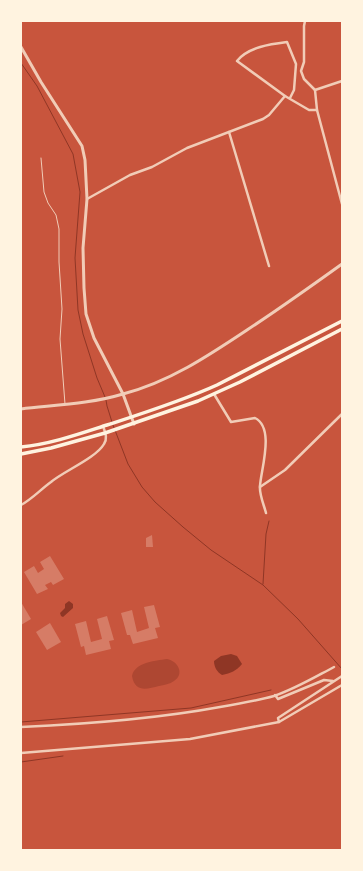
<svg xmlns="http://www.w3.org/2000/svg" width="363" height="871" font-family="'Source Sans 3',sans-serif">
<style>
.green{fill:#ae4732}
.water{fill:#8f3625}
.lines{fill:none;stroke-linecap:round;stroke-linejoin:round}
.stream{stroke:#8f3625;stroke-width:1}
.building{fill:#d67c66}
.service{stroke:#f1ccb7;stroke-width:1}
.minor{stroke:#f1ccb7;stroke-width:2.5}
.tertiary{stroke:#f1ccb7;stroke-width:3}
.primary{stroke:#fff3e0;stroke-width:3.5}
</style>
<rect width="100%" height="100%" fill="#c8553d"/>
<path class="green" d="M 167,659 C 178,661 185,674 174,681 C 170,684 164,685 159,686 C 147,689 135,693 132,676 C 135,662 155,661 167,659 Z"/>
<g class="water">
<polygon points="69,601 73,604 73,608 63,617 61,616 60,613 65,608 65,604"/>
<path d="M 231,654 L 237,656 L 242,664 C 236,671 231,673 222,675 C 217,672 214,667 214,661 L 221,656 Z"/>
</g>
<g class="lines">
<g class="stream">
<polyline points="21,63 37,86 73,154 80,192 75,258 78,310 83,334 97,378 105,397"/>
<polyline points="106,400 107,406 112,422"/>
<polyline points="113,425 128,464 142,487 155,502 183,527 211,550 263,585 298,619 342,669"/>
<polyline points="263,584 266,534 269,521"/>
<polyline points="21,722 191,708 271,690"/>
<polyline points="21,762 63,756"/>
</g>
</g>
<g class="building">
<polygon points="152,535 153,547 146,547 146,538"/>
<polygon points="50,556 64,579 53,585 51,582 45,585 48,589 37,594 24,572 34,566 38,573 44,569 40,562"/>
<polygon points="21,602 31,619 21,625"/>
<polygon points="154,605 160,627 155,628 158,638 133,644 130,635 127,635 121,613 132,610 137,632 149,628 144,607"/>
<polygon points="107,616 114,640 109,641 111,649 86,655 84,646 81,647 75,624 86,621 91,642 102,639 97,619"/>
<polygon points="50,623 61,642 47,650 36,632"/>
</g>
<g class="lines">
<polyline class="service" points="41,158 44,192 48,203 56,215 59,229 59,262 62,309 60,339 65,404"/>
<g class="minor">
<polyline points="305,21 304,26 304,62 301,71 304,79 315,90 317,110 342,204"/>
<polyline points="315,90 342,81"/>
<path d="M 290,98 L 294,90 L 296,64 L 287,42 C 271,44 248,47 237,61 L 285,96 L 309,110 L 317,110"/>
<polyline points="229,132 269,266"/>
<polyline points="87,199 130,175 152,167 187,148 263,119 269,115 285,96"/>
<path d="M 214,394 L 231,422 L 255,418 C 275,428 261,469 260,486 C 259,494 264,505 266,513"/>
<polyline points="260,487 285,470 342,414"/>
<path d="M 21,505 C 32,499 40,490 51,482 C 64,471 96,458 104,444 C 108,438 105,432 103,426"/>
<polyline points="275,695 278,699 324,680 333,681"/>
<polyline points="279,722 278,718 342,676"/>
<path d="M 21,727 C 88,724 155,719 220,707 C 238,704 256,701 274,696 C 295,689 315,677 334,667"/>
<polyline points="21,753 190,739 279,722 342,685"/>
</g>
<g class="tertiary">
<polyline points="21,47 41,82 82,146 85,160 87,199 83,248 84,288 86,314 94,338 123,394 134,424"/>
<path d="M 21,409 C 55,405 90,404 123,394 C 169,382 208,356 247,330 C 279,309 310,287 342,264"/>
</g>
<g class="primary">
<path d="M 21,447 C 51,444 79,434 107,425 C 144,413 182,401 217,385 L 342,321"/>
<polyline points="21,454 51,448 105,433 198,401 240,382 342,329"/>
</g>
</g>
<rect width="363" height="871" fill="none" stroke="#fff3e0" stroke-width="44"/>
</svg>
